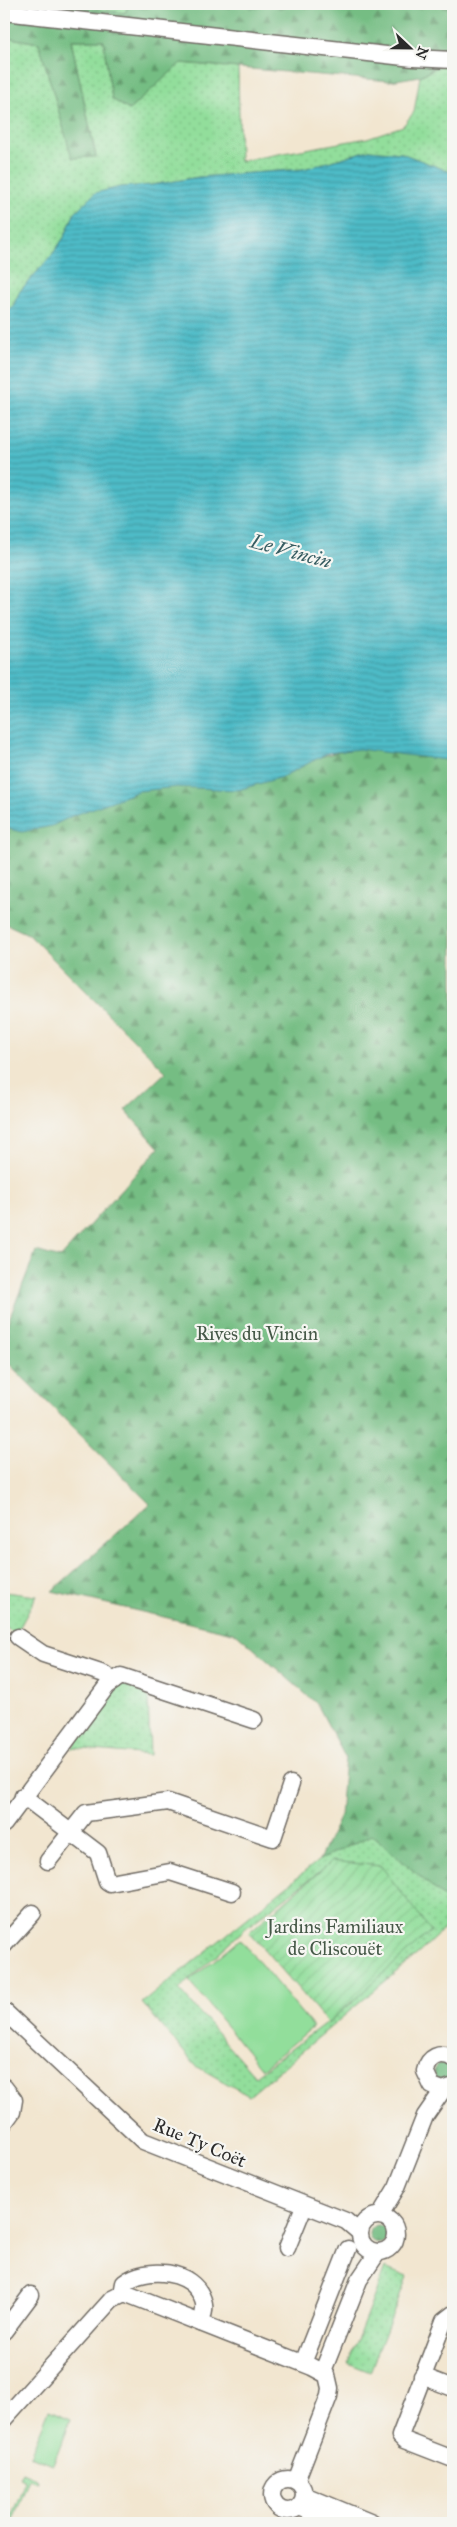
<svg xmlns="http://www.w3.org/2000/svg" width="457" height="2527" font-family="'IM FELL Great Primer',serif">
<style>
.grass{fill:url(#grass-dots);stroke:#5e8463;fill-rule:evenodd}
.forest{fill:url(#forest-firs);stroke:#507457}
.garden{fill:url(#garden-furrows);stroke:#5e8463}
.pitch{fill:#92de9b;stroke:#5e8463}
.water{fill:url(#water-rules);stroke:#3c7379}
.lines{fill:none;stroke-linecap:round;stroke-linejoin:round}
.minor-casing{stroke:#716c65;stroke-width:19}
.minor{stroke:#fff;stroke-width:16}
.labels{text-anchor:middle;stroke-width:4.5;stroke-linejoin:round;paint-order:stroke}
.park-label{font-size:19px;fill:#455847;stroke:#f6f6f2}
.street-label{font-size:19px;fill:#2b2b2b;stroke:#f6f6f2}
.water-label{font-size:20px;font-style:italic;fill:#375d62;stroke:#f6f6f2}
</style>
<defs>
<pattern id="grass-dots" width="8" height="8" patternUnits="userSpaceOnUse" patternTransform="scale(1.25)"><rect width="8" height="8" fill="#92de9b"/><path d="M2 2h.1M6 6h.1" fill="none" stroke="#7ebf86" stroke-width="1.8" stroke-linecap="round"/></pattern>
<pattern id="forest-firs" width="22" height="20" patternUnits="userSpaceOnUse" patternTransform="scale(1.25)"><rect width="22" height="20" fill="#75bd83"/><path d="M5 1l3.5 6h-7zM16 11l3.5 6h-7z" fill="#609a6b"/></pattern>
<pattern id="garden-furrows" width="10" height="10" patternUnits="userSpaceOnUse" patternTransform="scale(1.25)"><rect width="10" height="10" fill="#92de9b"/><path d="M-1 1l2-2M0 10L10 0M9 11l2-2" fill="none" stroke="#7ebf86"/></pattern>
<pattern id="water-rules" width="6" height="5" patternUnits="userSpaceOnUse" patternTransform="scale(1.25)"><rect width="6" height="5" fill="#4ebbc7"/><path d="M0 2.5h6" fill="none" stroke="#4198a2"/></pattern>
</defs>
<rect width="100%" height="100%" fill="#f6f6f2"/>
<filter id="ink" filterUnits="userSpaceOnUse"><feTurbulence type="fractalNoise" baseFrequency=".02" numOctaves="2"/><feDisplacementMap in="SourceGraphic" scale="10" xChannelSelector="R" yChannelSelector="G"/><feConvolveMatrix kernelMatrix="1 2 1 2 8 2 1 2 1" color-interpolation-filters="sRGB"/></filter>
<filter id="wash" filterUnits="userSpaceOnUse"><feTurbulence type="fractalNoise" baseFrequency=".0096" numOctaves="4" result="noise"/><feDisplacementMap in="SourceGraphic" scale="20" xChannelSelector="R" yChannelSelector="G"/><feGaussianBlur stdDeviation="1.12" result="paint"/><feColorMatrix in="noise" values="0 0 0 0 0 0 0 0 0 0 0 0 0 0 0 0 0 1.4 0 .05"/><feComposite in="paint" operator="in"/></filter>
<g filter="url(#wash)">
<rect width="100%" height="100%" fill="#f2e6d0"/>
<g class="grass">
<polygon points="43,4 129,4 125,13"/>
<polygon points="4,37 39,43 73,158 96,156 71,40 103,40 112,99 129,110 180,63 238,68 240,161 367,138 403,126 414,112 420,76 453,59 453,173 401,153 369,150 304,169 199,177 152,185 120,187 75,212 65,236 52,255 20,291 13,306 4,315"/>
<polygon points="4,1592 37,1596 16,1634 4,1627"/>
<polygon points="115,1683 148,1689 150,1755 72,1748"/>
<path d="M 372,1835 L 453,1905 L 453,1920 L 420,1952 L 249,2096 L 196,2066 L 142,2003 L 319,1860 ZM 332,1862 L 381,1866 L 352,2003 L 255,2076 L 179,1989 L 246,1928 Z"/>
<polygon points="385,2268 407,2277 370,2372 348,2363"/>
<polygon points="22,2472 36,2478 37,2482 29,2479 12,2523 9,2523 25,2481 19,2477"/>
</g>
<g class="forest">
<polygon points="4,4 43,4 125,13 129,4 453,4 453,59 420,76 390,81 181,63 129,110 112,99 103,40 71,40 96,157 72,158 39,43 4,37"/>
<polygon points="362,746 453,758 453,1905 372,1835 319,1860 340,1816 345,1757 317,1704 237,1634 52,1591 150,1504 4,1359 4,1332 36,1251 60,1258 159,1148 125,1110 166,1072 28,934 4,923 4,822 145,779 232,777 272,780 296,763"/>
<circle cx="443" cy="2072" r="9"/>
<circle cx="378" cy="2234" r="9"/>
</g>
<polygon class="garden" points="332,1861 381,1866 431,1931 328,2023 249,1932"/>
<g class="pitch">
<polygon points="240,1939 313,2027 262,2069 189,1981"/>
<polygon points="49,2410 71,2419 53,2465 30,2456"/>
</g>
<polygon class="water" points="369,150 401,153 453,173 453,761 359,749 328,753 282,777 238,790 177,787 139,791 72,816 52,826 22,832 4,828 4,315 13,306 20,291 52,255 65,236 75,212 95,193 120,187 152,185 199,177 304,169"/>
</g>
<g filter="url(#ink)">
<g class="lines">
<g class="minor-casing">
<g id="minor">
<polyline points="4,12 413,58 453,60"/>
<polyline points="18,1637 43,1654 104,1674 114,1681"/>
<polyline points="23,1796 98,1853 107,1881 110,1883 170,1872 232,1892"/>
<polyline points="4,1824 107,1686 121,1676 254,1720"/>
<polyline points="48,1861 86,1813 168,1802 273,1838 291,1784"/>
<polyline points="4,1945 33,1913"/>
<polyline points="4,2011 143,2141 346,2221 359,2232"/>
<polyline points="4,2087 14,2100 12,2112 4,2123"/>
<path d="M 451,2087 L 443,2090 L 432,2086 L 425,2071 C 428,2057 440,2051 453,2058"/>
<polyline points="380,2215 397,2187 425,2116 443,2090"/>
<circle cx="378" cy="2234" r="18"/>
<polyline points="287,2248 304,2206"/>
<path d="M 122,2294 L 124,2283 C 146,2266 193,2269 203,2300 C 206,2307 203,2316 201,2323"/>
<polyline points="453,2314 444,2321 400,2436 404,2440 453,2459"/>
<polyline points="4,2331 31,2295"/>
<polyline points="303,2363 348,2249"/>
<polyline points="323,2371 359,2280 378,2252"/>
<polyline points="422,2376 453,2388"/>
<polyline points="4,2419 112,2299 122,2294 127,2294 312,2367 327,2375 330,2388 329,2396 296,2481"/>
<circle cx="288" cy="2495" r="16"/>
<polyline points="304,2495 372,2523"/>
<polyline points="299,2507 339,2523"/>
</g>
</g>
<use href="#minor" class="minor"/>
</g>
</g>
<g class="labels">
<g class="park-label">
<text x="257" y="1340">Rives du Vincin</text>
<text x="335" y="1933">Jardins Familiaux<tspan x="335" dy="22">de Cliscouët</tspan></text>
</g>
<g class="street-label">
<text transform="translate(200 2142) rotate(23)" y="7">Rue Ty Coët</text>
</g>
<g class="water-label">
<text transform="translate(291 551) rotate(15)" y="7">Le Vincin</text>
</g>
</g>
<rect width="457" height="2527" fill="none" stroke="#f6f6f2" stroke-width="20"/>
<g transform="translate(410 48) rotate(112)" stroke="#f6f6f2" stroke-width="4" paint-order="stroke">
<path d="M0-4L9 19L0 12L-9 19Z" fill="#2b2b2b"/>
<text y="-8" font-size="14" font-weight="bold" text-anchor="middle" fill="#2b2b2b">N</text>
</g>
</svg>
